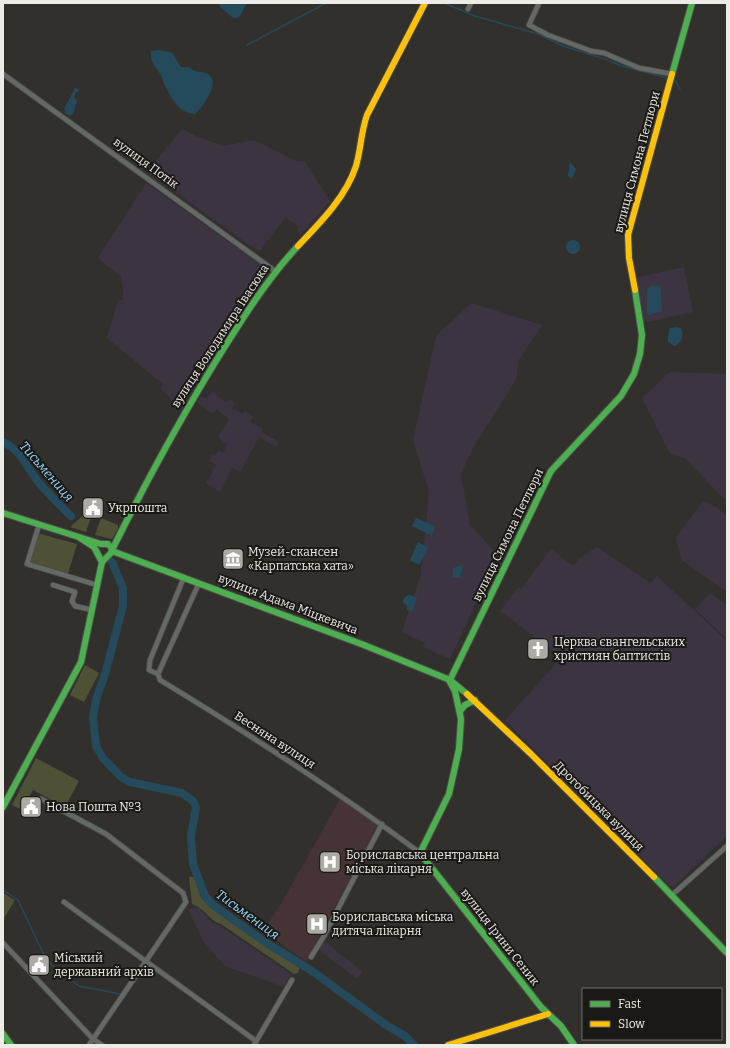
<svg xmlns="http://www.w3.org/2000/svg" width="730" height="1048" font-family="Bitter,serif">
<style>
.industrial{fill:#3d3442}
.medical{fill:#453335}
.green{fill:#4e5135}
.water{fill:#244a5c}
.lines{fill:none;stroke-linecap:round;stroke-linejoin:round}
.stream{stroke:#244a5c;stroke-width:1.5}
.river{stroke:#244a5c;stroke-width:8}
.street-casing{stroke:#4f4e4b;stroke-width:6}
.fast-casing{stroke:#4f4e4b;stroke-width:8}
.slow-casing{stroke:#4f4e4b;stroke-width:8}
.street{stroke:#646966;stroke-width:4.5}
.fast{stroke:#4caf50;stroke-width:6}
.slow{stroke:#ffc107;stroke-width:6}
.labels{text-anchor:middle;stroke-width:4;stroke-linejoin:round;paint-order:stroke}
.street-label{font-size:12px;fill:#edebe6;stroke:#1b1916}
.poi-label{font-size:12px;fill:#edebe6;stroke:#1b1916;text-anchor:start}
.water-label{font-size:13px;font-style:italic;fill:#92d9fe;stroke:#1b1916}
</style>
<rect width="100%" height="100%" fill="#32302d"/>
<g class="industrial">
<polygon points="182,129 196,136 223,146 254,140 296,161 305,162 330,201 301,234 297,231 298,226 285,218 259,252 147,172"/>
<polygon points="146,183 267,269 264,283 181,407 161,390 163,384 107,338 118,300 123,300 123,289 121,277 98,258"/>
<polygon points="684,267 693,312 643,323 634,278"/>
<polygon points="471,303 542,325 518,361 517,378 473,448 461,474 470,525 498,555 450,659 423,647 425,643 402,632 421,574 429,492 413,440 436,336"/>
<polygon points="670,372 727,374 727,502 685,458 670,453 642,398"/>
<polygon points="212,391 226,403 230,399 235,403 232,409 234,411 236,409 242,414 245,411 253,417 250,422 263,429 262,432 279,442 276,447 259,437 240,472 232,468 220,492 206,483 216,465 209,461 212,454 215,456 218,450 223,453 227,445 218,437 229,419 217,409 213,414 197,402 202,396 206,399"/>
<polygon points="703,501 716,507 727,516 727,592 682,560 676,538"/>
<polygon points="597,547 650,583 657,576 727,641 727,836 674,886 670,886 505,720 562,657 500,611 518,587 521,589 551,549 573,566 579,559"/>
<polygon points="710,593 727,605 727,639 695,609"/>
<polygon points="199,908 212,923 219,925 291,974 284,987 225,966 203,941 188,909"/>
<polygon points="324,941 363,972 357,979 318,949"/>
</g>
<polygon class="medical" points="340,799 379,824 306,961 263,931 281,904"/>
<g class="green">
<polygon points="87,512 92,514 86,532 70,527"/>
<polygon points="101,518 118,525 118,529 112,539 95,535"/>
<polygon points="37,533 77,544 68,574 28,563"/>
<polygon points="85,665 99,673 84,702 70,695"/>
<polygon points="36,758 79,781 65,807 33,790 22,810 12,805"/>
<path d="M 189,877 L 194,877 L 201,897 L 211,908 L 263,945 L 300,967 L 298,973 L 294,974 L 221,924 C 209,921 205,908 192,904 Z"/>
<polygon points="3,893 15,900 3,920"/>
</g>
<g class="water">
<polygon points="219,3 247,3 240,16 237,18 233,18 220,7"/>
<path d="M 158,50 C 179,53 171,53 181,67 L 189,67 C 195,73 199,71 206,73 C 223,80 203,107 195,114 C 175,113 168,91 161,76 C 157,67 149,62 151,51 Z"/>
<polygon points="75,88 80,90 76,93 74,97 77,101 73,114 70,115 66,114 64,109"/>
<polygon points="570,162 576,169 572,179 568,176"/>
<circle cx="573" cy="247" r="7"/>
<polygon points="659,285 661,290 662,311 649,315 647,314 647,290 650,286"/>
<path d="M 676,327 L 681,328 C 684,335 682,343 674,346 L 668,342 L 668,335 L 670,328 Z"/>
<polygon points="416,518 435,526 432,536 412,526"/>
<polygon points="418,542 428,548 419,565 410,560"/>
<polygon points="461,565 463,566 460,578 453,577 453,568"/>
<polygon points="408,595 417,597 412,612 407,610 407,606 403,602 404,598"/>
</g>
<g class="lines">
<g class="stream">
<polyline points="444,3 475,16 538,34 563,46 605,59 622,66 667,78"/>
<polyline points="247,45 326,3"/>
<polyline points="675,80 680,89"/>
<polyline points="3,890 18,900 44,955 51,964 79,986 120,994"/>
</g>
<g class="river">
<path d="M 3,442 C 21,449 28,471 40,484 C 50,495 60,506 71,516"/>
<polyline points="112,562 123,588 123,606 105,674 96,700 93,717 96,746 103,758 121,777 130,782 182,793 193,801 196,807 191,836 193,864 205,896 213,905 265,942 312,971 386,1025 405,1036 414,1045"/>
</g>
<g class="street-casing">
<g id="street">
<polyline points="539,3 529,25 548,35 591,51 604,53 639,68 672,74"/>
<polyline points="468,9 471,3"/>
<polyline points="3,74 275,271"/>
<polyline points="39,525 27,564 97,585"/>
<path d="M 199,583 L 158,674 L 160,680 C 249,734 336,790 420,853"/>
<polyline points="53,585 75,592 72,601 75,606 92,610"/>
<polyline points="158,674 149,670 150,660 184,577"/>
<polyline points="41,799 106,834 183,893 186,902 89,1045"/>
<polyline points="672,895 727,846"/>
<polyline points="64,902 256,1041"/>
<polyline points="3,943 93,1039 102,1045"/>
<polyline points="311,957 324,936 382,824"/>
<polyline points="254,1045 292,980"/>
</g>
</g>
<g class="fast-casing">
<g id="fast">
<polyline points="672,74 692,3"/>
<polyline points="3,513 101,544 108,544 112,548 111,553 102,562"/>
<path d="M 112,550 C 145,484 180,419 219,356 C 243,318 267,279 298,246"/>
<polyline points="112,551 364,645 450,680 467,694"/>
<polyline points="450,680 551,471 621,396 634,374 640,354 642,335 635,290"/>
<polyline points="450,682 455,691 461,719 459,749 449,794 420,853 541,1007 561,1026 574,1045"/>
<polyline points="460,711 465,705 475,700"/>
<polyline points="3,807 81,662 102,562 94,547 80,538"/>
<polyline points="654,877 727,953"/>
<polyline points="3,1034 11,1045"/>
</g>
</g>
<g class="slow-casing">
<g id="slow">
<path d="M 298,246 C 320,223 346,197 356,166 C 361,149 361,132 367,115 L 425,3"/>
<polyline points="635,290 629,258 628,235 672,74"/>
<polyline points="467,694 531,754 654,877"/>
<polyline points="448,1045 548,1014"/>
</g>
</g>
<use href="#street" class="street"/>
<use href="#fast" class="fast"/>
<use href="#slow" class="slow"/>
</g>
<defs>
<g id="civic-square" transform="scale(1.15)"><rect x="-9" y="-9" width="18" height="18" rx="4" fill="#acaaa5" stroke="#1b1916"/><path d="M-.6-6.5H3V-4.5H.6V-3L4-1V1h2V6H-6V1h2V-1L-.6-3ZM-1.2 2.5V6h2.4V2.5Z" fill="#fff"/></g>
<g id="museum-square" transform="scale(1.15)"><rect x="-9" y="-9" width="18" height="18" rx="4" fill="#acaaa5" stroke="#1b1916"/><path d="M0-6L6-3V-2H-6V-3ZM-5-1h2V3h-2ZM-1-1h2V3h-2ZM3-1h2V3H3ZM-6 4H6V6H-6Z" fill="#fff"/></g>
<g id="church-square" transform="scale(1.15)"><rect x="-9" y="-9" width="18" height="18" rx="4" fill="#acaaa5" stroke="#1b1916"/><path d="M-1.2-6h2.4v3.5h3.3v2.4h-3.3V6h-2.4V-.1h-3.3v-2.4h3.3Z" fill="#fff"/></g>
<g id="hospital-square" transform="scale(1.15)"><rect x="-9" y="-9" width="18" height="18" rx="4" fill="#acaaa5" stroke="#1b1916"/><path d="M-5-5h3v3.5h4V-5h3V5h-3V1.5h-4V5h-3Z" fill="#fff"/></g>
</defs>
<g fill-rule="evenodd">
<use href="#civic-square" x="93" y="508"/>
<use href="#museum-square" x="233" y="559"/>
<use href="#church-square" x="538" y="649"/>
<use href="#civic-square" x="31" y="807"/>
<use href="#hospital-square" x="330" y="862"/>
<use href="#hospital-square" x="317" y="924"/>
<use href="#civic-square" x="39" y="965"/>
</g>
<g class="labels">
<g class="street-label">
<text transform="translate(637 162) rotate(-75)" y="4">вулиця Симона Петлюри</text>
<text transform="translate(146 163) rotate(36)" y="4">вулиця Потік</text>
<text transform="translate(220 336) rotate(-57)" y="4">вулиця Володимира Івасюка</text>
<text transform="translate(508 535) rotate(-64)" y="4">вулиця Симона Петлюри</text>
<text transform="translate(288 604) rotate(21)" y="4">вулиця Адама Міцкевича</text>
<text transform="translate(275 740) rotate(33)" y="4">Весняна вулиця</text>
<text transform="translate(599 806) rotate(45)" y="4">Дрогобицька вулиця</text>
<text transform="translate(500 937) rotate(52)" y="4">вулиця Ірини Сеник</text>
</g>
<g class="poi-label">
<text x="108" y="512">Укрпошта</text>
<text x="248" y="556">Музей-скансен<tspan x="248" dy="14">«Карпатська хата»</tspan></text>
<text x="554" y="646">Церква євангельських<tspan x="554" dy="14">християн баптистів</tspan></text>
<text x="46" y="811">Нова Пошта №3</text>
<text x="346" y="859">Бориславська центральна<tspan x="346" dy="14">міська лікарня</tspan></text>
<text x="332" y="921">Бориславська міська<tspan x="332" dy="14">дитяча лікарня</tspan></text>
<text x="54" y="962">Міський<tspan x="54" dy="14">державний архів</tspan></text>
</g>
<g class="water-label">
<text transform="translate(47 471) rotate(49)" y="5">Тисьмениця</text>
<text transform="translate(248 914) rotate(36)" y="5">Тисьмениця</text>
</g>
</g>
<rect width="730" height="1048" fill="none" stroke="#edebe6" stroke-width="8"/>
<rect x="582" y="988" width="140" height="52" fill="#1b1916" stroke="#6f6d69"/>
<rect x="590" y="1001" width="20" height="6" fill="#4caf50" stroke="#6f6d69"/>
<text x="618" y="1008" font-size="12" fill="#edebe6">Fast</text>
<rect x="590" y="1021" width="20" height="6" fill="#ffc107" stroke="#6f6d69"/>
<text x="618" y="1028" font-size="12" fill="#edebe6">Slow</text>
</svg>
